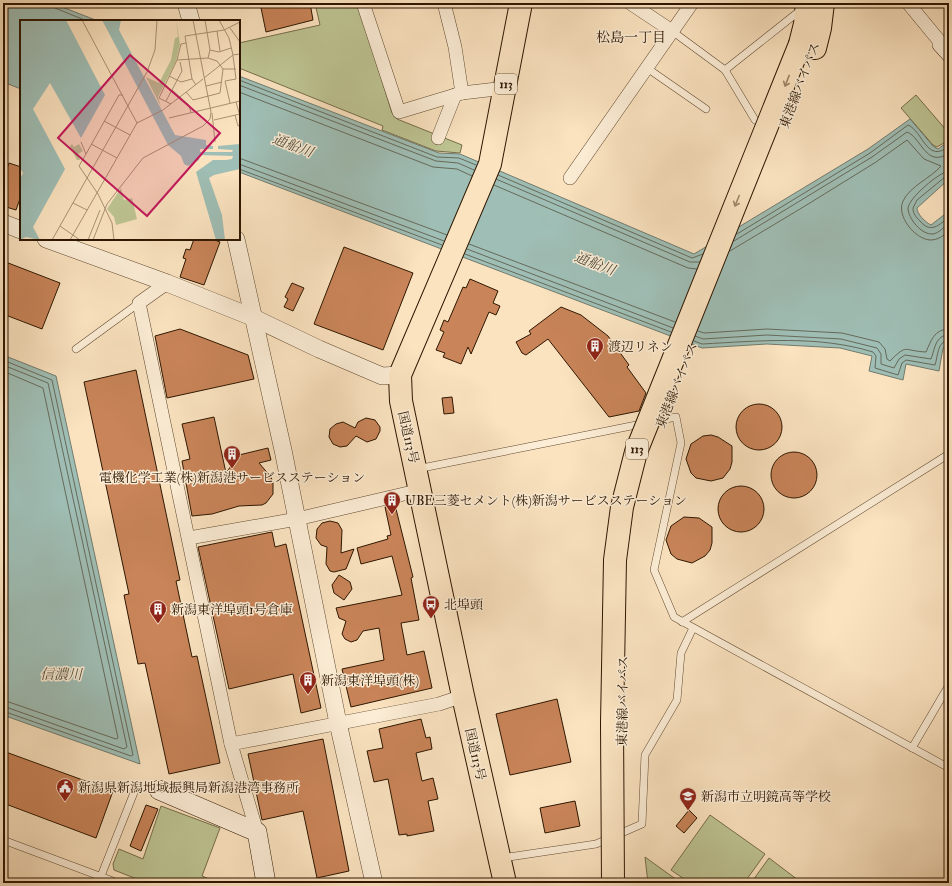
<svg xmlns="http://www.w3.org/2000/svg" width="952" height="886" font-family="'IM FELL Double Pica','Noto Serif JP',serif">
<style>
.green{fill:#bec493;stroke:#766d4a}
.water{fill:#9fbeb5;stroke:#717b6d}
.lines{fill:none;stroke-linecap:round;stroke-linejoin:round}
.shore{stroke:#666a5a;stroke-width:1}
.building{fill:#c98459;stroke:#2d1600}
.service-casing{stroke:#604930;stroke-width:8}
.minor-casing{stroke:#604930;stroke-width:14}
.tertiary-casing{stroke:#604930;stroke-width:18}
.secondary-casing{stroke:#2d1600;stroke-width:20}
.trunk-casing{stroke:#2d1600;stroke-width:24}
.service{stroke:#fcedd6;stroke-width:7}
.minor{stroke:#fcedd6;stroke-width:13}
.tertiary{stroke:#fcedd6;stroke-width:17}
.secondary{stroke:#fcedd6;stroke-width:19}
.trunk{stroke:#fbe3c0;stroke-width:22}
.trunk-bridge-casing{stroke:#2d1600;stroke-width:24;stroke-linecap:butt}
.trunk-bridge{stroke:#fbe3c0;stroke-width:22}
.oneway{stroke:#9e876a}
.labels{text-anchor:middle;stroke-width:3;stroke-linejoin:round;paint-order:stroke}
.shield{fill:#fcedd6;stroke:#6b5640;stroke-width:1}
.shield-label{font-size:12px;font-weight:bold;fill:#2d1600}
.street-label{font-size:13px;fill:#2d1600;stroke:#fcedd6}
.poi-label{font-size:13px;fill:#2d1600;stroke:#fcedd6;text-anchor:start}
.neighbourhood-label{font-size:14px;fill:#2d1600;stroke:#fcedd6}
.water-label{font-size:14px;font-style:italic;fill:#55513f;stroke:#fcedd6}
.inset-road{fill:none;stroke:#a99173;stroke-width:1}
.view{fill:#c2185b;fill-opacity:0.15;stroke:#c2185b;stroke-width:2}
.inset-edge{fill:none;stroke:#2d1600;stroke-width:2}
</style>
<rect width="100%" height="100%" fill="#fbe3c0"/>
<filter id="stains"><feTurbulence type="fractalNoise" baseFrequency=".005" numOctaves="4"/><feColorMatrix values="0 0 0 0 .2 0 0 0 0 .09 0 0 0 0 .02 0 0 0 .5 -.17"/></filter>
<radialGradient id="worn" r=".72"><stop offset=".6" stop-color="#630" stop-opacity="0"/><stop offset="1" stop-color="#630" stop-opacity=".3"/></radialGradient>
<g class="green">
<polygon points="315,3 358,3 392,113 397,119 462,145 460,153 436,151 382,130 383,126 239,68 239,43 320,25"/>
<polygon points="916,95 947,131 949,129 949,140 937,147 933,145 901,108"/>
<polygon points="161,806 220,828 202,876 218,883 147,883 114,870 113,864 119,849 143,859"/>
<polygon points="710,815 765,854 744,883 690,883 671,870"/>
<polygon points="645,857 681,883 648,883"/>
<polygon points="769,858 802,883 751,883"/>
</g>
<g class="water">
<polygon points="3,3 52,3 98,21 21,21 21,89 3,82"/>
<path d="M 239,76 L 439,153 L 460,154 L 694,254 L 868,149 L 910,119 L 933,146 L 938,149 L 949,141 L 949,179 L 917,208 C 917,214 925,222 931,225 L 949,211 L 949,322 L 947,331 L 949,331 L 946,348 L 943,348 L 939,371 L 906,364 L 903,380 L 869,371 L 872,356 L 840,348 L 767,344 L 702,348 L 239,172 Z"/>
<polygon points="3,355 56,376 140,764 3,715"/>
</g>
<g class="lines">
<g class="shore">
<polyline points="52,3 55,8 87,21"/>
<polyline points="239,80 437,157 459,158 476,165"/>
<polyline points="239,85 436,161 458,163 474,170"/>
<polyline points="239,92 433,167 457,169 472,176"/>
<polyline points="239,158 447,235"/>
<polyline points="239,164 444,241"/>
<polyline points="239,169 442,245"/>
<path d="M 949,171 C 939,172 909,198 908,208 C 908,218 921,235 933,234 C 939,233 944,227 949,223"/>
<polyline points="498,175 692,258 703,254"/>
<path d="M 949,176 L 945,177 L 917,200 L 913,208 C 913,214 916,217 920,221 C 931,234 939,225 949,217"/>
<polyline points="496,179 690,262 700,262"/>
<polyline points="494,185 688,268 697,269"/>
<path d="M 737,234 L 870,153 L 908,125 C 923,131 927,165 949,146"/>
<path d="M 734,241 L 872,157 L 907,132 C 922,138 926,169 949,153"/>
<polyline points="469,244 675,322"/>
<polyline points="467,249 673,328"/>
<path d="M 730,251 L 805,206 L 876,162 L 907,140 L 924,159 L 941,166 C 931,178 910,186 903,201 C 896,216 915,239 930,240 C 938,240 943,236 949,231"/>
<polyline points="465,254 671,332"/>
<path d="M 698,331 L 704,333 L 767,329 L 842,333 L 879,342 L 885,349 L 887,359 L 890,361 C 908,343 903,351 926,352 C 931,341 934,329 949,329"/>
<path d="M 695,336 L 703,339 L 767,335 L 841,339 L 877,348 L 881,354 L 881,364 L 894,368 L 899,359 L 905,355 L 931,359 C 935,349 935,335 949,335"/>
<path d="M 694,341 L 702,344 C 759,341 818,335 873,352 L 876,356 L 875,368 L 898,375 L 902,363 L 906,360 L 935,365 C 938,356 937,341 949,340"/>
<polyline points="3,360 52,380 133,755 131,756 3,711"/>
<polyline points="3,365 48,383 127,747 124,749 3,706"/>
<polyline points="3,371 43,388 118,738 116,739 3,700"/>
</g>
</g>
<g class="building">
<polygon points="260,3 310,3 313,20 266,32"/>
<polygon points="9,163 21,167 21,196 16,210 3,206 3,178"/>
<polygon points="194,239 212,239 220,242 204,285 180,277 186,259 183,258 186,249 190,250"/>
<polygon points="344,247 413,273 383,350 314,324"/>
<polygon points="3,261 60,283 42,329 3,314"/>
<polygon points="470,279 498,291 493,303 500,306 496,315 489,312 471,354 468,347 461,364 443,357 445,353 436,350 444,332 440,330 444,320 448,322 463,287 466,288"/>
<polygon points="292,283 304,288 293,311 284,307 288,299 285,297"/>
<polygon points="561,307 581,315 608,336 629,365 627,367 646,393 639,411 609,417 548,339 526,355 522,353 516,342 531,334 529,331"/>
<polygon points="180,329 248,355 254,379 167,398 155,336"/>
<polygon points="136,370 180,580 176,581 192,657 197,656 220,763 169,774 145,663 138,664 124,595 129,594 84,382"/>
<polygon points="452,397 454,413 444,414 442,398"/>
<circle cx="759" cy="427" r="23"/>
<polygon points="214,417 226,473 239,455 268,448 271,460 259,463 271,477 273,483 273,494 266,503 262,505 239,506 212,514 192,516 182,461 190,459 182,424"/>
<polygon points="366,418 375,420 380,427 380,431 376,439 367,442 356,436 347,446 340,447 333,444 329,437 330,429 336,424 343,422 355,428 358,422"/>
<polygon points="711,435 718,437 732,446 732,462 730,469 723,478 711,481 696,478 691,473 686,459 691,444 703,436"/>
<circle cx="794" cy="475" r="23"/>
<circle cx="741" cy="509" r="23"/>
<polygon points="395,505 413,577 411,578 419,620 401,623 407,655 424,651 432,688 351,707 342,669 384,660 379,628 363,631 357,640 351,642 345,639 342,634 346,621 339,618 336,608 402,595 392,556 361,564 357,548 388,539 387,536 391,535 385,507"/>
<polygon points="684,517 699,518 712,527 712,543 710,550 705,556 692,563 677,559 671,554 666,540 671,526"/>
<polygon points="330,521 338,523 342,530 341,553 354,549 346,569 334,572 330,571 326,564 327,547 321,545 316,538 317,529 322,523"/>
<polygon points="272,532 275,547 286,544 321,708 301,713 293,674 229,689 198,547"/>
<polygon points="339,575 350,582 352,589 344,600 334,593 332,585"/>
<polygon points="557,699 571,762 510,775 496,714"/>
<polygon points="421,719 426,738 430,737 432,749 416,753 422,781 433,778 438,799 428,801 434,831 407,836 407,834 399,835 388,779 374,782 367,751 383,748 379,729"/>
<polygon points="323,739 349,871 317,878 303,811 262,820 248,754"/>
<polygon points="3,751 113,791 96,838 3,803"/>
<polygon points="575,801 580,826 545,833 540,808"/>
<polygon points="146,805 158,809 141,851 130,846"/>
<polygon points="689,810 697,818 684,833 676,826"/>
</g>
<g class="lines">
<g class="service-casing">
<g id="service">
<polyline points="672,31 725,70 797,13"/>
<polyline points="647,68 706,109"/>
<polyline points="725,70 755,120"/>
<polyline points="76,349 139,303"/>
<polyline points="417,469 676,417 681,443 654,570 674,617 949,768"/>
<polyline points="682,622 949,454"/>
<polyline points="912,748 949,685"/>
<polyline points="3,840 118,883"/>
<polyline points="502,858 596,844 642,824 645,755 677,700 681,653 693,628"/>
<polyline points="101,876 135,790"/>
</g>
</g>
<g class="minor-casing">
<g id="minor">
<polyline points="363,3 399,112 462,93 505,88"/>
<polyline points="444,3 455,47 462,93"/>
<polyline points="630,3 672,31"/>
<polyline points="908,3 941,43 939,45 949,56"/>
<polyline points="438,138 455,95"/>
<polyline points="570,178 692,3"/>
<polyline points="167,283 139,303 231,744 257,832"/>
<polyline points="189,538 297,519 421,490"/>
<polyline points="231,744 439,704 463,696"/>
</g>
</g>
<g class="tertiary-casing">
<g id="tertiary">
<polyline points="186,3 191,21"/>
<polyline points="3,223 21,230"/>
<polyline points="46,239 167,283 252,317 319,349 382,376 400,375"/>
<polyline points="236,239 283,450 338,723 374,883"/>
</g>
</g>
<g class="secondary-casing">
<polyline id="secondary" points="159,790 257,832 266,883"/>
</g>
<g class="trunk-casing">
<g id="trunk">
<polyline points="800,44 805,24 807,3"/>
<polyline points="815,48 820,28 823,3"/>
<polyline points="505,883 463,696 401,401 400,375 490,164 521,3"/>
</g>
</g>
<use href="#service" class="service"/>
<use href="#minor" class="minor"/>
<use href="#tertiary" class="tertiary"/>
<use href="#secondary" class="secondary"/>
<use href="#trunk" class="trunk"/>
<g class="trunk-bridge-casing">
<polyline id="trunk-bridge" points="613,883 612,723 615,560 622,507 636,452 800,44"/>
</g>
<use href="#trunk-bridge" class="trunk-bridge"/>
</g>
<defs><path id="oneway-shaft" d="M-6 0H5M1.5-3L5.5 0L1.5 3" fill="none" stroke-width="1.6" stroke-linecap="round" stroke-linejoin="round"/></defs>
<g class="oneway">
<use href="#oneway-shaft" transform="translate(787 81) rotate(111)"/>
<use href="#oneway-shaft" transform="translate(737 201) rotate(112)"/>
</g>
<defs>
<g id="building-pin" transform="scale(0.9)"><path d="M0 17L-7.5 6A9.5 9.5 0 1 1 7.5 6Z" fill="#8f2418" stroke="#fcedd6"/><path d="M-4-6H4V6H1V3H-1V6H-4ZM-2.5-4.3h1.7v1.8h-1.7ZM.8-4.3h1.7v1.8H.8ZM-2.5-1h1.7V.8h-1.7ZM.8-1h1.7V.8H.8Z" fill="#fff"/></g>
<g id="bus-pin" transform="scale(0.9)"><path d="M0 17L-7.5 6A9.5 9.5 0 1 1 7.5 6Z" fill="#8f2418" stroke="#fcedd6"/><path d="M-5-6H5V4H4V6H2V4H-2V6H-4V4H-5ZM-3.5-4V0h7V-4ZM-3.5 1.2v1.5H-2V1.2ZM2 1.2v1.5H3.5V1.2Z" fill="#fff"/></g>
<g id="civic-pin" transform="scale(0.9)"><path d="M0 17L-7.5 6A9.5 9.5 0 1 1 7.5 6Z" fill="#8f2418" stroke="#fcedd6"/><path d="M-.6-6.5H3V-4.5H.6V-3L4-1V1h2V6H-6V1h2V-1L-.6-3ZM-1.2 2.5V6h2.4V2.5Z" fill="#fff"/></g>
<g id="school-pin" transform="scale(0.9)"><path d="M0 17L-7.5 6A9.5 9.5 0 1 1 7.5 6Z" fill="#8f2418" stroke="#fcedd6"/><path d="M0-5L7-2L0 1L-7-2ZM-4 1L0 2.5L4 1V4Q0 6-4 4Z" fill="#fff"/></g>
</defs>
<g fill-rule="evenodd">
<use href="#building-pin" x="595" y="346"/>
<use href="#building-pin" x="232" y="454"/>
<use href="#building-pin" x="392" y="500"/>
<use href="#bus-pin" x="431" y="604"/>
<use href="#building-pin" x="158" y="609"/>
<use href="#building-pin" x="308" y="680"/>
<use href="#civic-pin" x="65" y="787"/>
<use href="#school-pin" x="688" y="796"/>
</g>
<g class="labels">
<g class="shield">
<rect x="495" y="74" width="22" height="20" rx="3"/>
<rect x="626" y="439" width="22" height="20" rx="3"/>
</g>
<g class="shield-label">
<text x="506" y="88">113</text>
<text x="637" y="453">113</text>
</g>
<g class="street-label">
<text transform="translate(799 85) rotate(-69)" y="5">東港線バイパス</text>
<text transform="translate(676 385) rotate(-68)" y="5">東港線バイパス</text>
<text transform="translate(409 437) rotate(77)" y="5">国道113号</text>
<text transform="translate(622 701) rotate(-89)" y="5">東港線バイパス</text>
<text transform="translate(476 754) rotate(77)" y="5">国道113号</text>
</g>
<g class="poi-label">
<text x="608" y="351">渡辺リネン</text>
<text x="232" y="482" text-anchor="middle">電機化学工業(株)新潟港サービスステーション</text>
<text x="405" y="505">UBE三菱セメント(株)新潟サービスステーション</text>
<text x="444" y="609">北埠頭</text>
<text x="171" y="614">新潟東洋埠頭1号倉庫</text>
<text x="321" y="685">新潟東洋埠頭(株)</text>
<text x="78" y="792">新潟県新潟地域振興局新潟港湾事務所</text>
<text x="701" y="801">新潟市立明鏡高等学校</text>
</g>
<g class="neighbourhood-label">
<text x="631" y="42">松島一丁目</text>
</g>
<g class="water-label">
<text transform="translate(293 145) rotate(21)" y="5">通船川</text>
<text transform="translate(595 263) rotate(21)" y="5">通船川</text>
<text x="61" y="679">信濃川</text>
</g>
</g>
<g transform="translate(20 20)">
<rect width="220" height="220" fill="#fbe3c0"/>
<path d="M 156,0 L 160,24 L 156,41 L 138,77 L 141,87 L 126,57 L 139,63 L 151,40 L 155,18 L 158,17 ZM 52,124 L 54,127 L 59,124 L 63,131 L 58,134 L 60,140 L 57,140 L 50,126 ZM 101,168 L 104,180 L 112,178 L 117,199 L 96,205 L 94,197 L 87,189 Z" fill="#bec493"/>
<path d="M 0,0 L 46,0 L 85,75 L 61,118 L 30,63 L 13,89 L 45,149 L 13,207 L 20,220 L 6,217 L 0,220 L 0,159 L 3,153 L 0,148 ZM 82,0 L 101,0 L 99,10 L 155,115 L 186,120 L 186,125 L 193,126 L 193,129 L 180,129 L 180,132 L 212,132 L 213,130 L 198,129 L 198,126 L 220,124 L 220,149 L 194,155 L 189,158 L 202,195 L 205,220 L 196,220 L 176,152 L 193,140 L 206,140 L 212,139 L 213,136 L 180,135 L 179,140 L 168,146 L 164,144 L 161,136 L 148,125 Z" fill="#9fbeb5"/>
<path class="inset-road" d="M 62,0 L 117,103M 185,0 L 190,30 L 188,38M 199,0 L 209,18 L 213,35M 210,8 L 220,22M 197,11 L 200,31M 190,30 L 199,32 L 211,28M 157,40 L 188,38 L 197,41 L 203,49 L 200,73 L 173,80 L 166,72M 203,49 L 216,49M 149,56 L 161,62 L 172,59M 184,58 L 213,35 L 220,34M 176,65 L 172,59 L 165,16 L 204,10 L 220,2M 186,66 L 202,62M 152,70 L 169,85 L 171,93M 146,81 L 162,51 L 160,42M 216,82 L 220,96M 210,83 L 205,61 L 216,59 L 213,36M 151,84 L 139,78 L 157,40 L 161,24 L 166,23M 192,93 L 195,122M 215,95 L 218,106 L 220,105M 149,98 L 220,81M 194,100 L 220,94M 84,101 L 110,115M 61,122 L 66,134 L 59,146 L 78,174M 71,124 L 97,138M 66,134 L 99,75 L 103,75M 78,174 L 92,203 L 94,220M 53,183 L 67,190M 40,206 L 60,220M 32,220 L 127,52 L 135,30 L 137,0M 50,220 L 117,103 L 143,90 L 183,59M 68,220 L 80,190M 73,220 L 87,184 L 123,138 L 183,106 L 190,99 L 191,92 L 173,0"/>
<path class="view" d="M 110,35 L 200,113 L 127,196 L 38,118 Z"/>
<rect width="220" height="220" class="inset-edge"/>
</g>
<rect width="952" height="886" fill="none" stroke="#fbe3c0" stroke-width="16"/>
<rect x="4" y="4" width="944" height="878" fill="none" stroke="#2d1600" stroke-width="2"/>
<rect x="8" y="8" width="936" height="870" fill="none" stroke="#2d1600"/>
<rect width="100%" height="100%" filter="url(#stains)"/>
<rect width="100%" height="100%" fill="url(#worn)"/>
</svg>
